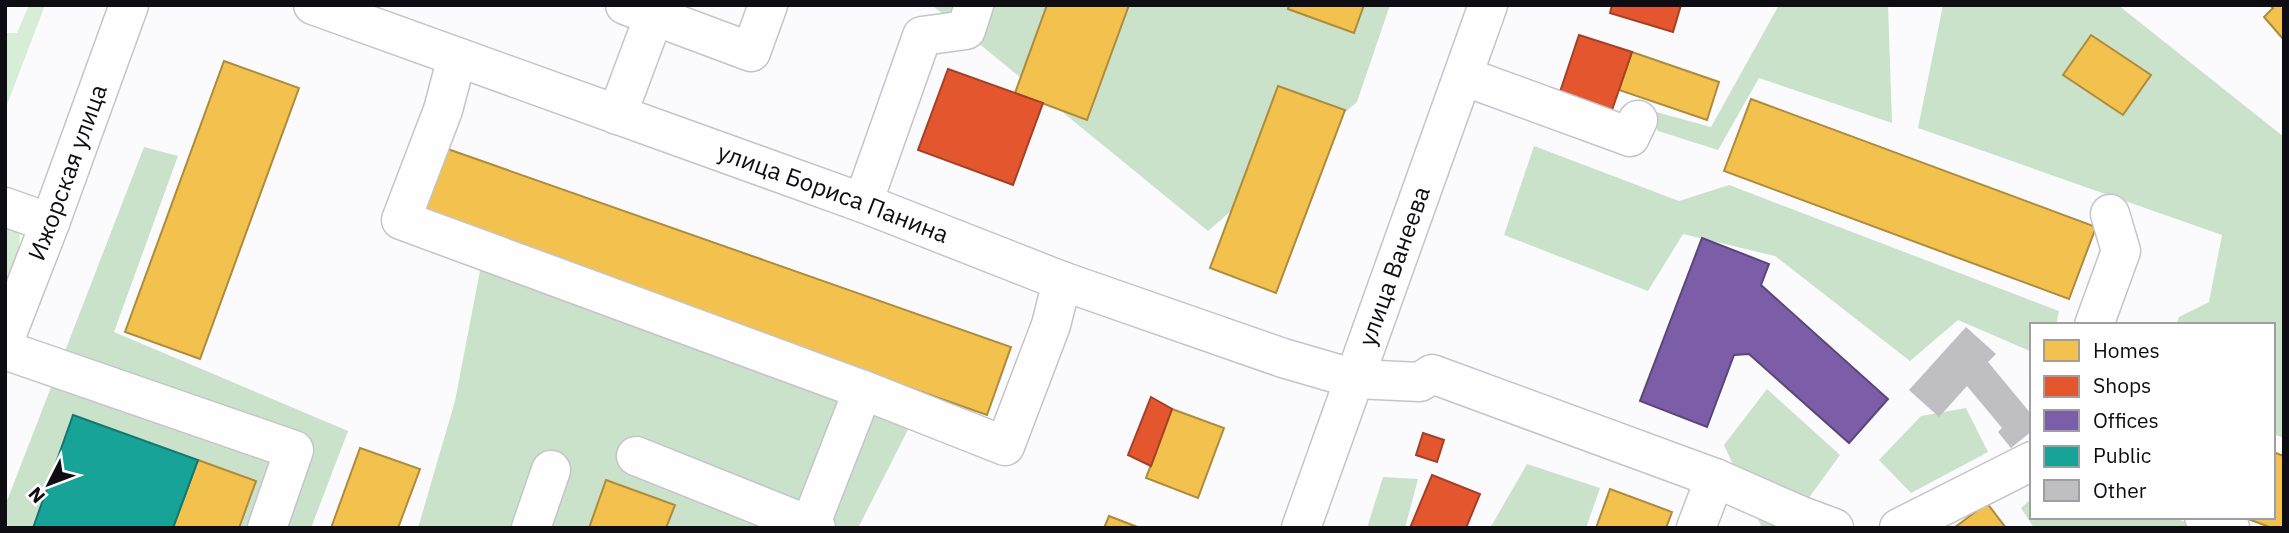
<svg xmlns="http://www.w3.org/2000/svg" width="2289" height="533" font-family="'IBM Plex Sans',sans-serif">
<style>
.green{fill:#d7edd6}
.forest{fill:#c9e2c9}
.homes{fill:#f2c14e;stroke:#ae8b3d;stroke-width:2}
.shops{fill:#e4572e;stroke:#a44126;stroke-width:2}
.offices{fill:#7b5ea7;stroke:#5b467b;stroke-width:2}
.public{fill:#17a398;stroke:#157670;stroke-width:2}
.building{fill:#bebec3}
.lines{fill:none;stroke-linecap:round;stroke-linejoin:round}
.minor-casing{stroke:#c5c4c9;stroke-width:41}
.major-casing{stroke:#c5c4c9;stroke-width:41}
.minor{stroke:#fefeff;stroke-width:38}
.major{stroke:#fefeff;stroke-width:38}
.labels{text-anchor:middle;stroke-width:7;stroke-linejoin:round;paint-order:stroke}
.street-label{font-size:24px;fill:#0f0d14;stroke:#fff}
</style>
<rect width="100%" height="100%" fill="#fbfafd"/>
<g class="green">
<polygon points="29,5 45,5 5,110 5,33 17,33"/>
<polygon points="5,224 20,230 19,249 5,283"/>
</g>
<g class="forest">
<polygon points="1390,5 1357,102 1208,231 933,6"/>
<polygon points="1779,5 1888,5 1892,123 1759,78 1718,150 1658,131 1649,110 1711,127"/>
<polygon points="1943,5 2118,5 2284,137 2284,438 2273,434 2273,325 2176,325 2179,317 2209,302 2222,235 1918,128"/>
<polygon points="1534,146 1679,201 1729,185 2059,311 2056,325 2032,325 2032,352 1958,320 1910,361 1775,256 1683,234 1648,291 1504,235"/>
<polygon points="144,147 178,156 114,332 348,431 311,528 5,528 5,506"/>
<polygon points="484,250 918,410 858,528 418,528 455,401"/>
<polygon points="1767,389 1840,455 1808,499 1828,528 1762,528 1724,445"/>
<polygon points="1966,408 1988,452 1911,493 1879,460 1921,416"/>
<polygon points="1527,464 1600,488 1586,528 1490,528"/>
<polygon points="1383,477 1418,479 1405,528 1367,528"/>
<polygon points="2032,498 2032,517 2173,517 2199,528 2034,528 2021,508"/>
</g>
<g class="homes">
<polygon points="1047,5 1129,5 1087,120 1015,93"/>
<polygon points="1289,5 1364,5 1354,33 1288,9"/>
<polygon points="2270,5 2284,5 2284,40 2264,17 2273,8"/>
<polygon points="2091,35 2151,75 2123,115 2063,75"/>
<polygon points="1632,52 1719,82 1707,120 1619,90"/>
<polygon points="224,61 299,88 200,359 125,332"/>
<polygon points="1278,86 1345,110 1276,293 1210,268"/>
<polygon points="1751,99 2096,227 2069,299 1724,171"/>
<polygon points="442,147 1011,347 987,415 418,215"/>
<polygon points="1172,409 1224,428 1198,498 1146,478"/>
<polygon points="360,448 420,469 398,528 331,528"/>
<polygon points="2273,452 2284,456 2284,528 2272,528 2243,517 2273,517"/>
<polygon points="198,460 256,481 239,528 173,528"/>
<polygon points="606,480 675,505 666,528 589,528"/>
<polygon points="1610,489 1672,512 1666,528 1596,528"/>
<polygon points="1987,503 2006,528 1954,528"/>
<polygon points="1109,516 1140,528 1104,528"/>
</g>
<g class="shops">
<polygon points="1612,5 1681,5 1673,32 1610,13"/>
<polygon points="1579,35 1632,52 1611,113 1559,95"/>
<polygon points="948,69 1043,103 1013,185 918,150"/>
<polygon points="1151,397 1172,409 1151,466 1128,455"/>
<polygon points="1423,433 1444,440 1437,462 1416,455"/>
<polygon points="1432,475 1480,494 1466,528 1410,528"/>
</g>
<polygon class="offices" points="1702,238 1769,264 1761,285 1888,399 1849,443 1749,354 1734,355 1707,427 1640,401"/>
<polygon class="public" points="73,415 198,460 173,528 33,528"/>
<polygon class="building" points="1966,327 1996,354 1988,362 2032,415 2032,431 2011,448 1998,432 2002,428 1967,386 1939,417 1909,390"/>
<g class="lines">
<g class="minor-casing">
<g id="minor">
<path id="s1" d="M 313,5 L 863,203 L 1062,281 L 1283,358 L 1355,379 L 1420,382 L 1432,374 L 1715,478 L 1799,515 L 1834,528"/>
<polyline points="625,5 751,52 768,5"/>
<polyline points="457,57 443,110 401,220 863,390"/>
<polyline points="1463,76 1630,137 1638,120"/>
<polyline points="617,115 654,16"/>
<polyline points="863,203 922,36 966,30 974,5"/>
<polyline points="5,207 50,223"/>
<polyline points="2094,325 2121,251 2110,214"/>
<path id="s2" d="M 5,339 L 50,223 L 129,5"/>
<polyline points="5,350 294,450 267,528"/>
<polyline points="636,456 816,528"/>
<polyline points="2204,517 2230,528"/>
<polyline points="531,528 551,470"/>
<polyline points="809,528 863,390 1005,446 1051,325 1062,281"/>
<polyline points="1696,528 1715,478"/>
<polyline points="1899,528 2032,461"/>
</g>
</g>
<g class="major-casing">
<g id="major">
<path id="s3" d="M 1301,528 L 1488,5"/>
</g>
</g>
<use href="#minor" class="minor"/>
<use href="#major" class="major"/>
</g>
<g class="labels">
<g class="street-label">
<text dy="8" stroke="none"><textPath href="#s2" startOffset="178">Ижорская улица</textPath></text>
<text dy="8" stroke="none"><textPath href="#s1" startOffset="553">улица Бориса Панина</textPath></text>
<text dy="8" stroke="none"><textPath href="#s3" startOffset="278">улица Ванеева</textPath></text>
</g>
</g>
<rect width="2289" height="533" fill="none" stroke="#0f0d14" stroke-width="14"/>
<rect x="2030" y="323" width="245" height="196" fill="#ffffff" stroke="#9f9ea1" stroke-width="2"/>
<rect x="2044" y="340" width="35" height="21" fill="#f2c14e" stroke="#9f9ea1" stroke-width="2"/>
<text x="2093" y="358" font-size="21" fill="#0f0d14">Homes</text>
<rect x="2044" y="376" width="35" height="21" fill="#e4572e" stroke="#9f9ea1" stroke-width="2"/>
<text x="2093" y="393" font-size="21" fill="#0f0d14">Shops</text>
<rect x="2044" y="410" width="35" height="21" fill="#7b5ea7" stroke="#9f9ea1" stroke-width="2"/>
<text x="2093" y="428" font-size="21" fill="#0f0d14">Offices</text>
<rect x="2044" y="446" width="35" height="21" fill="#17a398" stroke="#9f9ea1" stroke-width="2"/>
<text x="2093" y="463" font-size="21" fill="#0f0d14">Public</text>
<rect x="2044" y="480" width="35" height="21" fill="#bebec3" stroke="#9f9ea1" stroke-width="2"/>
<text x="2093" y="498" font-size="21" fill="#0f0d14">Other</text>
<g transform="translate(49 484) rotate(228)" stroke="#ffffff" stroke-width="5" paint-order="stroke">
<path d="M0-5L12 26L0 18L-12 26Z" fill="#0f0d14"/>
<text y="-10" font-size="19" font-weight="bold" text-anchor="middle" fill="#0f0d14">N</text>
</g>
</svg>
